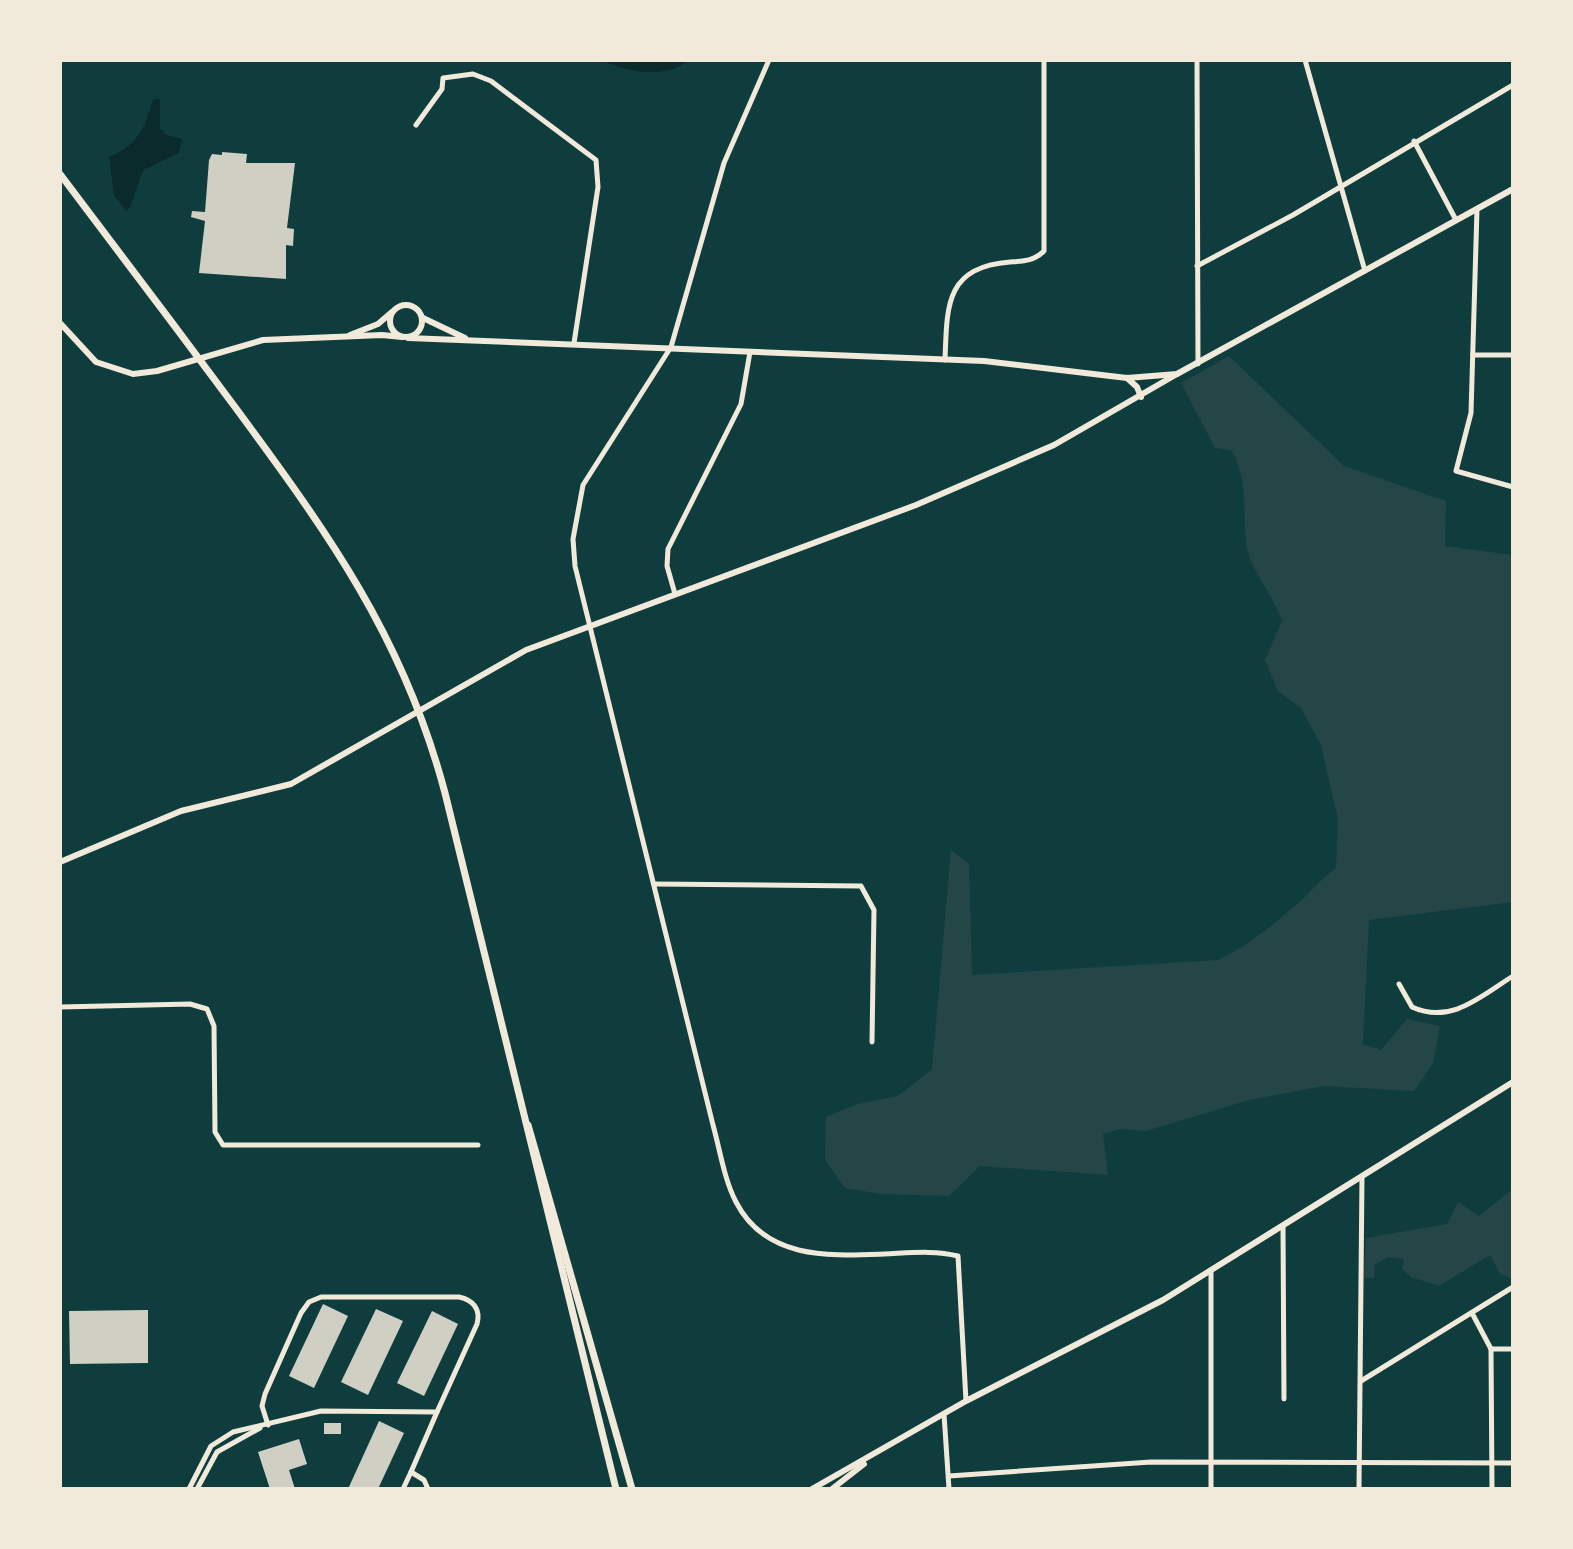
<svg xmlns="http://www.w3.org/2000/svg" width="1573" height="1549" font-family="'Titillium Web',sans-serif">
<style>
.green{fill:#244646}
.water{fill:#0a2a2b}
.building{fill:#cfcfc3}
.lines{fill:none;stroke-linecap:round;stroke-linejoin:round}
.minor{stroke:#f1e9da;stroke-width:5}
.tertiary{stroke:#f1e9da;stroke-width:6}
.primary{stroke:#f1e9da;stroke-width:7}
</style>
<rect width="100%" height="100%" fill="#0f3d3e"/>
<g class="green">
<path d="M 1229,356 L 1344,466 L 1446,501 L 1445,546 L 1513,555 L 1513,902 L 1369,920 L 1363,1044 L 1381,1050 L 1407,1019 L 1440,1026 L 1433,1063 L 1414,1091 L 1324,1086 L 1249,1100 L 1146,1131 L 1120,1129 L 1103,1134 L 1108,1175 L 980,1166 L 949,1196 L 881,1194 L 845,1188 L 825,1160 L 826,1117 L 857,1104 L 898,1096 L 932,1069 L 951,850 L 969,864 L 972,975 L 1218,960 C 1246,947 1271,926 1295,906 C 1310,894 1320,879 1336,868 L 1338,819 L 1321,745 L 1301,708 L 1278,691 L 1265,660 L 1282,621 C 1273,595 1252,572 1247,548 C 1242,516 1249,477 1231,450 L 1215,448 L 1181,383 Z"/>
<polygon points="1513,1189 1513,1279 1500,1274 1490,1255 1439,1286 1411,1277 1402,1269 1404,1259 1389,1257 1374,1265 1374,1278 1364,1278 1366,1238 1447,1224 1458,1202 1479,1216"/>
</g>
<g class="water">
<path d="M 602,60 L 684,60 L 686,62 C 665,79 624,72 602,60 Z"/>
<path d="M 153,99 L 160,99 L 160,128 L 166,135 L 182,139 L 179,153 L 143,170 L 130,207 L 126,211 L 114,195 L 109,157 C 138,145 145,128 153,99 Z"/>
</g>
<g class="building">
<polygon points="222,152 247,154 246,163 295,163 287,228 294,229 293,246 286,245 286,279 199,273 205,221 191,217 192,211 205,212 209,160 212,154 222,155"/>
<polygon points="323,1304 348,1316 314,1388 289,1376"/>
<polygon points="376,1309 403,1321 368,1395 341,1382"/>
<polygon points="148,1310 148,1363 70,1364 69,1311"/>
<polygon points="432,1311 458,1324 424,1396 397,1383"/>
<polygon points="379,1421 404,1433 378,1489 348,1489"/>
<rect x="324" y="1423" width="17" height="11"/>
<polygon points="299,1439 307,1464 289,1470 295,1489 270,1489 258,1452"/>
</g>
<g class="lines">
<g class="minor">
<path d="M 769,60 L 724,163 L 671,347 L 583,485 L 573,539 L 575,566 L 713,1125 C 720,1150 724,1179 736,1202 C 766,1260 829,1256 884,1254 C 909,1253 934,1250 958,1256 L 966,1401"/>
<polyline points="1197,60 1198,364"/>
<polyline points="1305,60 1365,271"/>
<polyline points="416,125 442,89 443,78 473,74 491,81 596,160 598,187 574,343"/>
<polyline points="1414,141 1456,220"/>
<polyline points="1477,209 1471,413 1456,471 1513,487"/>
<polyline points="1197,266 1293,215 1513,85"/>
<polyline points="1473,355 1513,355"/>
<path d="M 945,360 C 947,306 945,267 1010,262 C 1024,261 1034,261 1044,251 L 1044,60"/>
<polyline points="675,594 667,566 668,549 741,404 750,352"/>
<polyline points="655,884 861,886 874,910 872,1042"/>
<path d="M 1399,984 L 1412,1007 C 1451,1025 1481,996 1513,976"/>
<polyline points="60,1007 190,1004 207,1009 214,1026 215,1132 223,1145 478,1145"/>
<polyline points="1283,1226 1284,1399"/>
<polyline points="1211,1270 1211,1489"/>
<polyline points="1472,1313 1491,1349 1492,1489"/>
<polyline points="1491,1349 1513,1349"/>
<polyline points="1361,1381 1513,1287"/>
<polyline points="944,1414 949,1489"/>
<path d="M 268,1425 L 262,1406 L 265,1394 L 301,1313 L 309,1302 L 321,1297 L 459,1297 C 473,1300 481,1309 477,1324 L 437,1412"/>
<polyline points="949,1476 1151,1462 1513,1463"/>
<polyline points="189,1489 211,1446 233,1432 321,1411 437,1412 411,1472"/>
<polyline points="197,1489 217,1452 260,1428"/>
<polyline points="403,1489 411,1472 424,1480 428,1489"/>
<polyline points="1359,1489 1362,1176"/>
</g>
<g class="tertiary">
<circle cx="406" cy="321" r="16"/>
<polyline points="423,318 465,338"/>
<polyline points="60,323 96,362 133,374 157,371 263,340 382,335 402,337"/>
<polyline points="350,335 378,324 392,312"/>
<polyline points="408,338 984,361 1127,378 1177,374 1513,189"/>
<polyline points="1127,378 1137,387 1141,397"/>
<polyline points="60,862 181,811 291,784 526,650 916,505 1054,445 1177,374"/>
<polyline points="812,1489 966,1401 1163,1300 1513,1082"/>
<polyline points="832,1489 864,1464"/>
</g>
<g class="primary">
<path d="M 60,174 C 119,252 177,329 235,407 C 328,533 404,638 445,793 L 616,1489"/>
<polyline points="528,1125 632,1489"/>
</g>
</g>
<rect width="1573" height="1549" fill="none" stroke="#f1e9da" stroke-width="124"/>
</svg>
